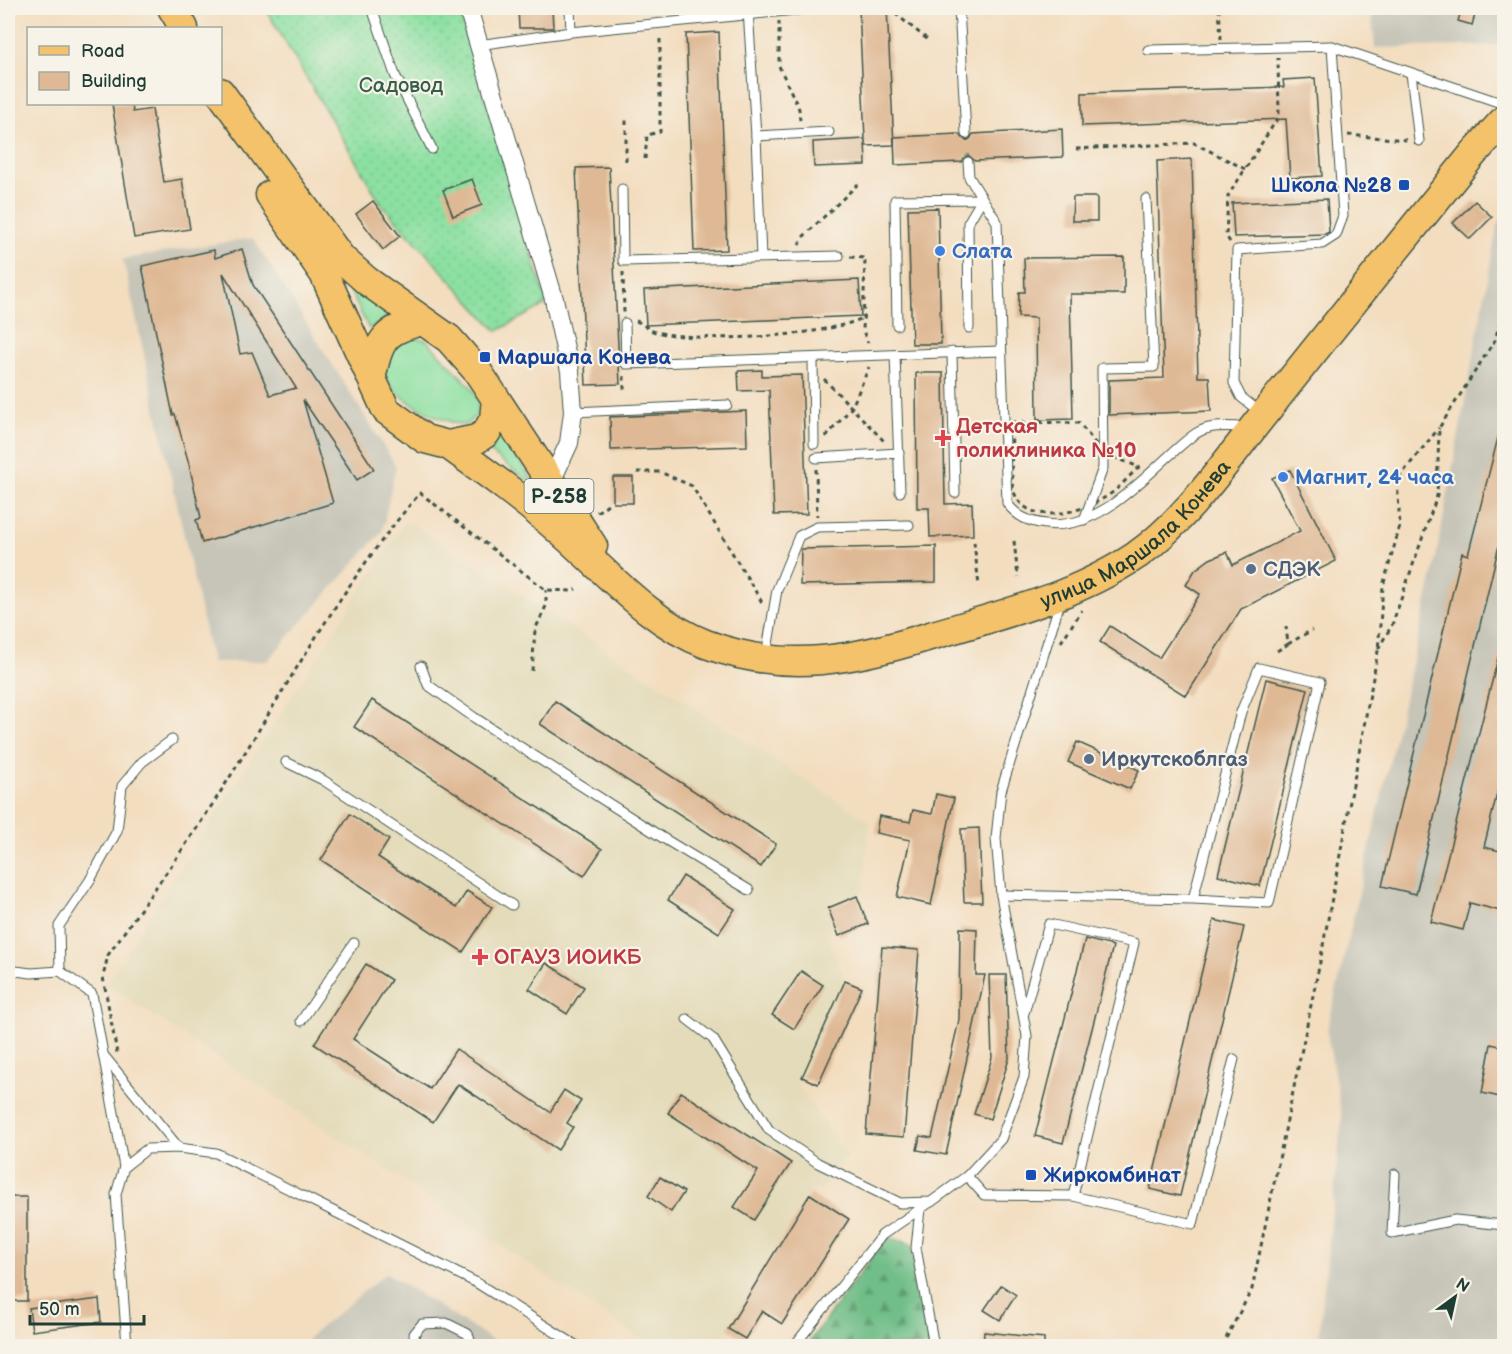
<svg xmlns="http://www.w3.org/2000/svg" width="1512" height="1354" font-family="'Balsamiq Sans',sans-serif">
<style>
.built{fill:#e4dbba}
.industrial{fill:#c6c5b8}
.grass{fill:#8ce0a2;stroke:#568e6b;stroke-width:1.5}
.forest{fill:url(#forest-firs);stroke:#487e5e;stroke-width:1.5}
.garden{fill:url(#garden-dots);stroke:#568e6b;stroke-width:1.5}
.building{fill:#dfb995;fill-rule:evenodd}
.lines{fill:none;stroke-linecap:round;stroke-linejoin:round}
.lane-casing{stroke:#3f5549;stroke-width:11}
.street-casing{stroke:#3f5549;stroke-width:20}
.primary-casing{stroke:#3f5549;stroke-width:31}
.path{stroke:#3f5549;stroke-width:3;stroke-dasharray:4.5 4.5;stroke-linecap:butt}
.lane{stroke:#fff;stroke-width:9}
.street{stroke:#fff;stroke-width:18}
.primary{stroke:#f4c26a;stroke-width:28}
.transit-dot{fill:#1a4fb4;stroke:#f7f3e8;stroke-width:2}
.shop-dot{fill:#3f7fe0;stroke:#f7f3e8;stroke-width:2}
.health-dot{fill:#e0444e;stroke:#f7f3e8;stroke-width:2}
.service-dot{fill:#5c6f8a;stroke:#f7f3e8;stroke-width:2}
.labels{text-anchor:middle;stroke-width:4.5;stroke-linejoin:round;paint-order:stroke}
.shield{fill:#f7f3e8;stroke:#60746a;stroke-width:1.5}
.shield-label{font-size:20px;font-weight:bold;fill:#1f3d34}
.park-label{font-size:21px;fill:#355e4a;stroke:#f7f3e8}
.transit-label{font-size:21px;font-weight:bold;fill:#164399;stroke:#f7f3e8;text-anchor:start}
.shop-label{font-size:21px;font-weight:bold;fill:#366cbe;stroke:#f7f3e8;text-anchor:start}
.health-label{font-size:21px;font-weight:bold;fill:#be3a42;stroke:#f7f3e8;text-anchor:start}
.street-label{font-size:21px;fill:#1f3d34;stroke:#f7f3e8}
.service-label{font-size:21px;font-weight:bold;fill:#4e5e75;stroke:#f7f3e8;text-anchor:start}
</style>
<defs>
<pattern id="forest-firs" width="22" height="20" patternUnits="userSpaceOnUse" patternTransform="scale(1.5)"><rect width="22" height="20" fill="#71be88"/><path d="M5 1l3.5 6h-7zM16 11l3.5 6h-7z" fill="#5c9c70"/></pattern>
<pattern id="garden-dots" width="8" height="8" patternUnits="userSpaceOnUse" patternTransform="scale(1.5)"><rect width="8" height="8" fill="#8ce0a2"/><path d="M2 2h.1M6 6h.1" fill="none" stroke="#78c18c" stroke-width="1.8" stroke-linecap="round"/></pattern>
</defs>
<rect width="100%" height="100%" fill="#f7f3e8"/>
<filter id="ink" filterUnits="userSpaceOnUse"><feTurbulence type="fractalNoise" baseFrequency=".0167" numOctaves="2"/><feDisplacementMap in="SourceGraphic" scale="12" xChannelSelector="R" yChannelSelector="G"/><feConvolveMatrix kernelMatrix="1 2 1 2 8 2 1 2 1" color-interpolation-filters="sRGB"/></filter>
<filter id="wash" filterUnits="userSpaceOnUse"><feTurbulence type="fractalNoise" baseFrequency=".008" numOctaves="4" result="noise"/><feDisplacementMap in="SourceGraphic" scale="24" xChannelSelector="R" yChannelSelector="G"/><feGaussianBlur stdDeviation="1.35" result="paint"/><feColorMatrix in="noise" values="0 0 0 0 0 0 0 0 0 0 0 0 0 0 0 0 0 1.4 0 .05"/><feComposite in="paint" operator="in"/></filter>
<g filter="url(#wash)">
<rect width="100%" height="100%" fill="#f3ddbf"/>
<polygon class="built" points="406,520 870,822 863,892 828,907 835,928 827,933 845,981 798,1085 847,1156 823,1189 811,1191 717,1346 652,1346 106,984"/>
<g class="industrial">
<polygon points="1371,8 1504,8 1504,45 1375,48"/>
<polygon points="1504,213 1504,1346 1318,1346 1342,1118 1327,1031 1432,579 1497,228"/>
<polygon points="253,238 396,466 382,532 267,661 212,662 123,259"/>
<polygon points="386,1273 501,1346 308,1346 308,1338"/>
</g>
<g class="grass">
<polygon points="347,285 391,315 369,329"/>
<path d="M 407,336 L 426,340 L 470,386 L 478,399 L 477,414 L 466,425 C 441,423 368,389 386,356 C 390,348 400,342 407,336 Z"/>
<polygon points="498,427 536,487 482,446"/>
</g>
<polygon class="forest" points="887,1237 911,1244 930,1346 806,1346"/>
<polygon class="garden" points="265,8 458,8 547,304 497,331 382,205"/>
<g id="blocks">
<g class="building">
<polygon points="518,8 552,8 553,28 519,28"/>
<polygon points="859,8 887,8 894,145 866,146 865,140 866,165 814,167 813,142 865,139"/>
<polygon points="1462,8 1477,8 1472,25 1458,21"/>
<polygon points="719,32 727,250 694,251 686,34"/>
<polygon points="1315,78 1322,176 1290,178 1286,119 1082,126 1082,93 1284,87 1283,80"/>
<polygon points="112,104 132,104 133,112 152,109 164,182 182,179 190,229 134,238"/>
<polygon points="1062,129 1063,157 975,161 968,155 961,162 895,165 894,137 959,134 966,141 970,139 973,134"/>
<polygon points="1192,159 1198,377 1209,377 1211,411 1109,415 1109,380 1164,378 1157,161"/>
<polygon points="609,167 620,384 586,385 576,168"/>
<polygon points="472,179 482,205 453,216 443,190"/>
<polygon points="1073,197 1097,197 1097,221 1072,221"/>
<polygon points="1327,199 1329,232 1325,234 1234,237 1232,203"/>
<polygon points="373,201 400,236 383,250 356,214"/>
<polygon points="1475,201 1492,217 1470,239 1453,223"/>
<polygon points="938,208 941,344 912,344 908,209"/>
<path d="M 242,249 L 253,285 L 374,469 L 357,480 L 303,400 L 333,503 L 202,543 L 196,520 L 201,518 L 189,464 L 175,414 L 173,415 L 142,266 L 214,250 L 215,258 ZM 223,273 L 275,355 L 296,388 L 270,395 L 252,352 L 240,354 Z"/>
<polygon points="1124,257 1124,294 1070,294 1073,419 1037,420 1036,318 1018,317 1019,292 1025,292 1024,258"/>
<polygon points="859,280 861,316 646,325 644,290"/>
<polygon points="762,370 762,376 802,375 807,514 774,515 769,390 739,391 738,371"/>
<polygon points="916,373 943,373 945,504 972,503 973,535 930,537 929,508 917,508"/>
<polygon points="746,411 747,446 611,450 610,417"/>
<polygon points="1500,430 1504,430 1504,475 1501,489 1504,490 1504,542 1500,541 1416,894 1382,886 1462,553 1468,555"/>
<polygon points="1290,470 1336,561 1241,609 1186,696 1100,642 1110,626 1159,658 1200,594 1186,585 1195,570 1210,559 1227,552 1233,565 1300,531 1272,478"/>
<rect x="613" y="477" width="20" height="26"/>
<polygon points="936,546 936,582 800,585 801,549"/>
<polygon points="1500,650 1504,650 1504,765 1484,847 1504,852 1504,912 1470,903 1463,930 1431,922"/>
<polygon points="1266,679 1308,689 1260,886 1218,875"/>
<polygon points="372,700 602,849 584,876 354,727"/>
<polygon points="555,701 776,844 761,867 540,724"/>
<polygon points="1077,742 1139,770 1130,789 1068,762"/>
<polygon points="936,794 954,798 931,905 897,897 910,840 876,833 879,816 910,822 913,810 932,814"/>
<polygon points="350,814 389,840 378,857 456,908 467,891 492,907 463,952 321,860"/>
<polygon points="979,828 982,902 964,902 961,829"/>
<polygon points="683,876 735,909 719,933 668,900"/>
<polygon points="857,896 868,924 839,936 828,908"/>
<polygon points="1214,920 1244,927 1180,1196 1150,1189"/>
<polygon points="960,928 977,929 976,975 985,975 946,1155 917,1150 920,1136 932,1138 959,1020"/>
<polygon points="1085,939 1113,946 1063,1143 1035,1136"/>
<polygon points="882,947 919,950 904,1137 866,1134"/>
<polygon points="546,963 584,987 567,1014 529,989"/>
<polygon points="366,964 391,980 353,1039 430,1089 456,1049 550,1112 564,1090 581,1101 567,1123 573,1127 558,1150 458,1084 433,1122 314,1044"/>
<polygon points="801,971 823,985 794,1029 772,1015"/>
<polygon points="989,975 1006,975 1009,1059 990,1119 974,1114 992,1058"/>
<polygon points="845,981 862,988 818,1084 802,1077"/>
<polygon points="1491,1044 1504,1047 1504,1098 1482,1093"/>
<polygon points="681,1092 791,1163 754,1220 734,1207 758,1171 668,1113"/>
<polygon points="660,1177 684,1192 671,1212 648,1196"/>
<polygon points="810,1194 849,1219 782,1324 762,1311 745,1339 728,1329"/>
<rect x="8" y="1197" width="19" height="104"/>
<polygon points="1001,1285 1016,1295 1000,1320 984,1310"/>
<polygon points="99,1299 101,1322 32,1331 29,1308"/>
<polygon points="984,1332 1044,1338 1044,1347 983,1347"/>
</g>
</g>
</g>
<g filter="url(#ink)">
<use href="#blocks" fill-opacity="0" stroke="#3f5549" stroke-width="1.5"/>
<g class="lines">
<g class="lane-casing">
<g id="lane">
<polyline points="372,8 395,75 432,149"/>
<polyline points="570,8 571,32"/>
<polyline points="959,8 966,134"/>
<polyline points="748,10 756,136 829,132"/>
<polyline points="478,45 571,32 817,8"/>
<polyline points="1148,50 1332,46 1504,104"/>
<polyline points="1411,73 1419,141"/>
<polyline points="756,136 761,257"/>
<path d="M 968,162 L 969,177 L 997,222 L 1007,503 C 1017,517 1029,522 1046,524 C 1095,531 1138,484 1171,454 C 1182,445 1194,431 1209,428 C 1220,425 1234,427 1246,427"/>
<polyline points="622,189 623,261 839,256"/>
<polyline points="625,323 626,364 1001,351"/>
<polyline points="897,325 895,200 982,199"/>
<polyline points="969,328 968,223 982,199"/>
<polyline points="952,352 955,493"/>
<polyline points="895,355 900,492"/>
<polyline points="813,359 814,444"/>
<polyline points="573,412 727,405"/>
<polyline points="1261,413 1241,397 1234,383 1237,250 1322,244 1336,235 1343,216 1332,46"/>
<polyline points="816,458 899,453"/>
<polyline points="1084,520 1103,468 1102,368 1154,367 1146,199"/>
<polyline points="766,656 777,590 799,536 817,527 909,525"/>
<polyline points="421,666 428,685 475,718 663,838 749,890"/>
<polyline points="286,762 323,780 512,905"/>
<polyline points="1001,895 1193,899 1269,903 1320,682 1259,668 1241,712 1193,899"/>
<polyline points="8,970 31,973 60,971 92,994 124,1167"/>
<polyline points="60,971 59,926 90,880 117,831 122,786 142,762 172,740"/>
<polyline points="687,1019 713,1039 769,1130 818,1163 900,1203 931,1202 967,1176 1001,1139 1024,1077 1027,1036 1001,895 996,838 1001,791 1061,599"/>
<polyline points="301,1021 354,943"/>
<polyline points="105,1057 179,1148"/>
<polyline points="1395,1174 1392,1233 1455,1220 1504,1225"/>
<polyline points="967,1176 984,1195 1073,1196 1134,943 1049,924 1024,1013"/>
<polyline points="1073,1196 1193,1224 1234,1059"/>
<polyline points="920,1209 916,1248 934,1346"/>
<polyline points="127,1346 116,1194 124,1167 147,1149 179,1148 216,1153 337,1213 477,1283 577,1346"/>
<polyline points="415,1346 414,1334 422,1324 446,1323 468,1334 472,1346"/>
<polyline points="794,1346 882,1235 929,1203"/>
</g>
</g>
<g class="street-casing">
<polyline id="street" points="468,8 554,299 570,371 573,412 569,443 550,484"/>
</g>
<g class="primary-casing">
<g id="primary">
<polyline points="172,8 184,28"/>
<polyline points="220,92 341,258 367,281 449,339 478,372 593,546"/>
<polyline points="270,195 324,274 386,410 425,439 448,445 477,439 486,433 494,419 496,399"/>
<path d="M 372,375 C 379,338 386,330 422,321"/>
<path id="s1" d="M 448,445 C 487,473 526,501 562,533 C 607,572 650,623 706,644 C 785,674 853,660 930,636 C 1001,615 1075,597 1137,555 C 1189,518 1228,458 1268,409 C 1336,323 1405,238 1473,154 L 1504,120"/>
</g>
</g>
<g class="path">
<polyline points="888,8 927,39"/>
<polyline points="1219,8 1221,39"/>
<polyline points="779,21 779,66 799,109 800,121"/>
<polyline points="1348,135 1407,140"/>
<polyline points="1076,149 1194,143 1245,169"/>
<polyline points="645,159 647,135 660,132 660,35"/>
<polyline points="626,161 626,119"/>
<polyline points="1230,242 1226,236 1228,196 1279,116 1278,58"/>
<polyline points="799,245 803,237 858,184"/>
<polyline points="850,257 865,258 863,331 868,343"/>
<polyline points="623,272 624,313"/>
<path d="M 636,321 C 643,323 649,331 656,332 C 702,343 819,338 863,318"/>
<polyline points="624,376 624,390"/>
<polyline points="824,379 884,441"/>
<path d="M 1012,422 L 1079,423 L 1103,453 L 1139,467 C 1128,477 1117,491 1104,498 C 1081,512 1027,528 1014,492 C 1010,480 1012,438 1012,422 Z"/>
<polyline points="826,437 852,407 869,367"/>
<polyline points="816,469 817,516"/>
<polyline points="637,472 660,472 692,486 763,604"/>
<polyline points="597,512 608,504"/>
<polyline points="1014,541 1018,577"/>
<polyline points="974,542 979,586"/>
<polyline points="1061,642 1082,610"/>
<polyline points="1288,644 1312,630"/>
<polyline points="1378,649 1392,625 1437,496 1439,428 1495,340 1504,307"/>
<polyline points="1277,651 1288,644 1286,627"/>
<polyline points="532,671 535,630 546,606 546,590"/>
<path d="M 117,1053 L 103,977 L 108,955 C 143,905 179,856 212,805 C 280,700 338,588 420,493 L 546,590 L 572,591 L 576,589"/>
<polyline points="1222,1346 1252,1289 1320,962 1378,651 1383,586 1400,526 1397,480 1439,428"/>
</g>
<use href="#lane" class="lane"/>
<use href="#street" class="street"/>
<use href="#primary" class="primary"/>
</g>
</g>
<g class="transit-dot">
<rect x="1398" y="179" width="12" height="12" rx="3"/>
<rect x="479" y="351" width="12" height="12" rx="3"/>
<rect x="1025" y="1169" width="12" height="12" rx="3"/>
</g>
<g class="shop-dot">
<circle cx="940" cy="251" r="6"/>
<circle cx="1283" cy="477" r="6"/>
</g>
<g class="health-dot">
<path d="M940 429h6v6h6v6h-6v6h-6v-6h-6v-6h6z"/>
<path d="M477 948h6v6h6v6h-6v6h-6v-6h-6v-6h6z"/>
</g>
<g class="service-dot">
<circle cx="1251" cy="569" r="6"/>
<circle cx="1089" cy="759" r="6"/>
</g>
<g class="labels">
<rect class="shield" x="524.5" y="479" width="69" height="34" rx="4.5"/>
<g class="shield-label">
<text x="559" y="503">Р-258</text>
</g>
<g class="park-label">
<text x="401" y="92">Садовод</text>
</g>
<g class="transit-label">
<text x="1392" y="192" text-anchor="end">Школа №28</text>
<text x="497" y="364">Маршала Конева</text>
<text x="1043" y="1182">Жиркомбинат</text>
</g>
<g class="shop-label">
<text x="952" y="258">Слата</text>
<text x="1295" y="484">Магнит, 24 часа</text>
</g>
<g class="health-label">
<text x="956" y="433">Детская<tspan x="956" dy="24">поликлиника №10</tspan></text>
<text x="494" y="964">ОГАУЗ ИОИКБ</text>
</g>
<g class="street-label">
<text dy="7" stroke="none"><textPath href="#s1" startOffset="790">улица Маршала Конева</textPath></text>
</g>
<g class="service-label">
<text x="1263" y="576">СДЭК</text>
<text x="1101" y="766">Иркутскоблгаз</text>
</g>
</g>
<rect width="1512" height="1354" fill="none" stroke="#f7f3e8" stroke-width="30"/>
<rect x="27" y="27" width="195" height="78" fill="#f7f3e8" stroke="#a1aaa0" stroke-width="1.5"/>
<rect x="39" y="46" width="30" height="9" fill="#f4c26a" stroke="#a1aaa0" stroke-width="1.5"/>
<text x="81" y="57" font-size="18" fill="#1f3d34">Road</text>
<rect x="39" y="72" width="30" height="18" fill="#dfb995" stroke="#a1aaa0" stroke-width="1.5"/>
<text x="81" y="87" font-size="18" fill="#1f3d34">Building</text>
<g transform="translate(1455 1297) rotate(33)" stroke="#f7f3e8" stroke-width="4.5" paint-order="stroke">
<path d="M0-4.5L10 22L0 15L-10 22Z" fill="#1f3d34"/>
<text y="-9" font-size="16" font-weight="bold" text-anchor="middle" fill="#1f3d34">N</text>
</g>
<path d="M30 1315v9h114v-9" fill="none" stroke="#1f3d34" stroke-width="3"/>
<text x="39" y="1315" font-size="18" fill="#1f3d34" stroke="#f7f3e8" stroke-width="4.5" paint-order="stroke">50 m</text>
</svg>
